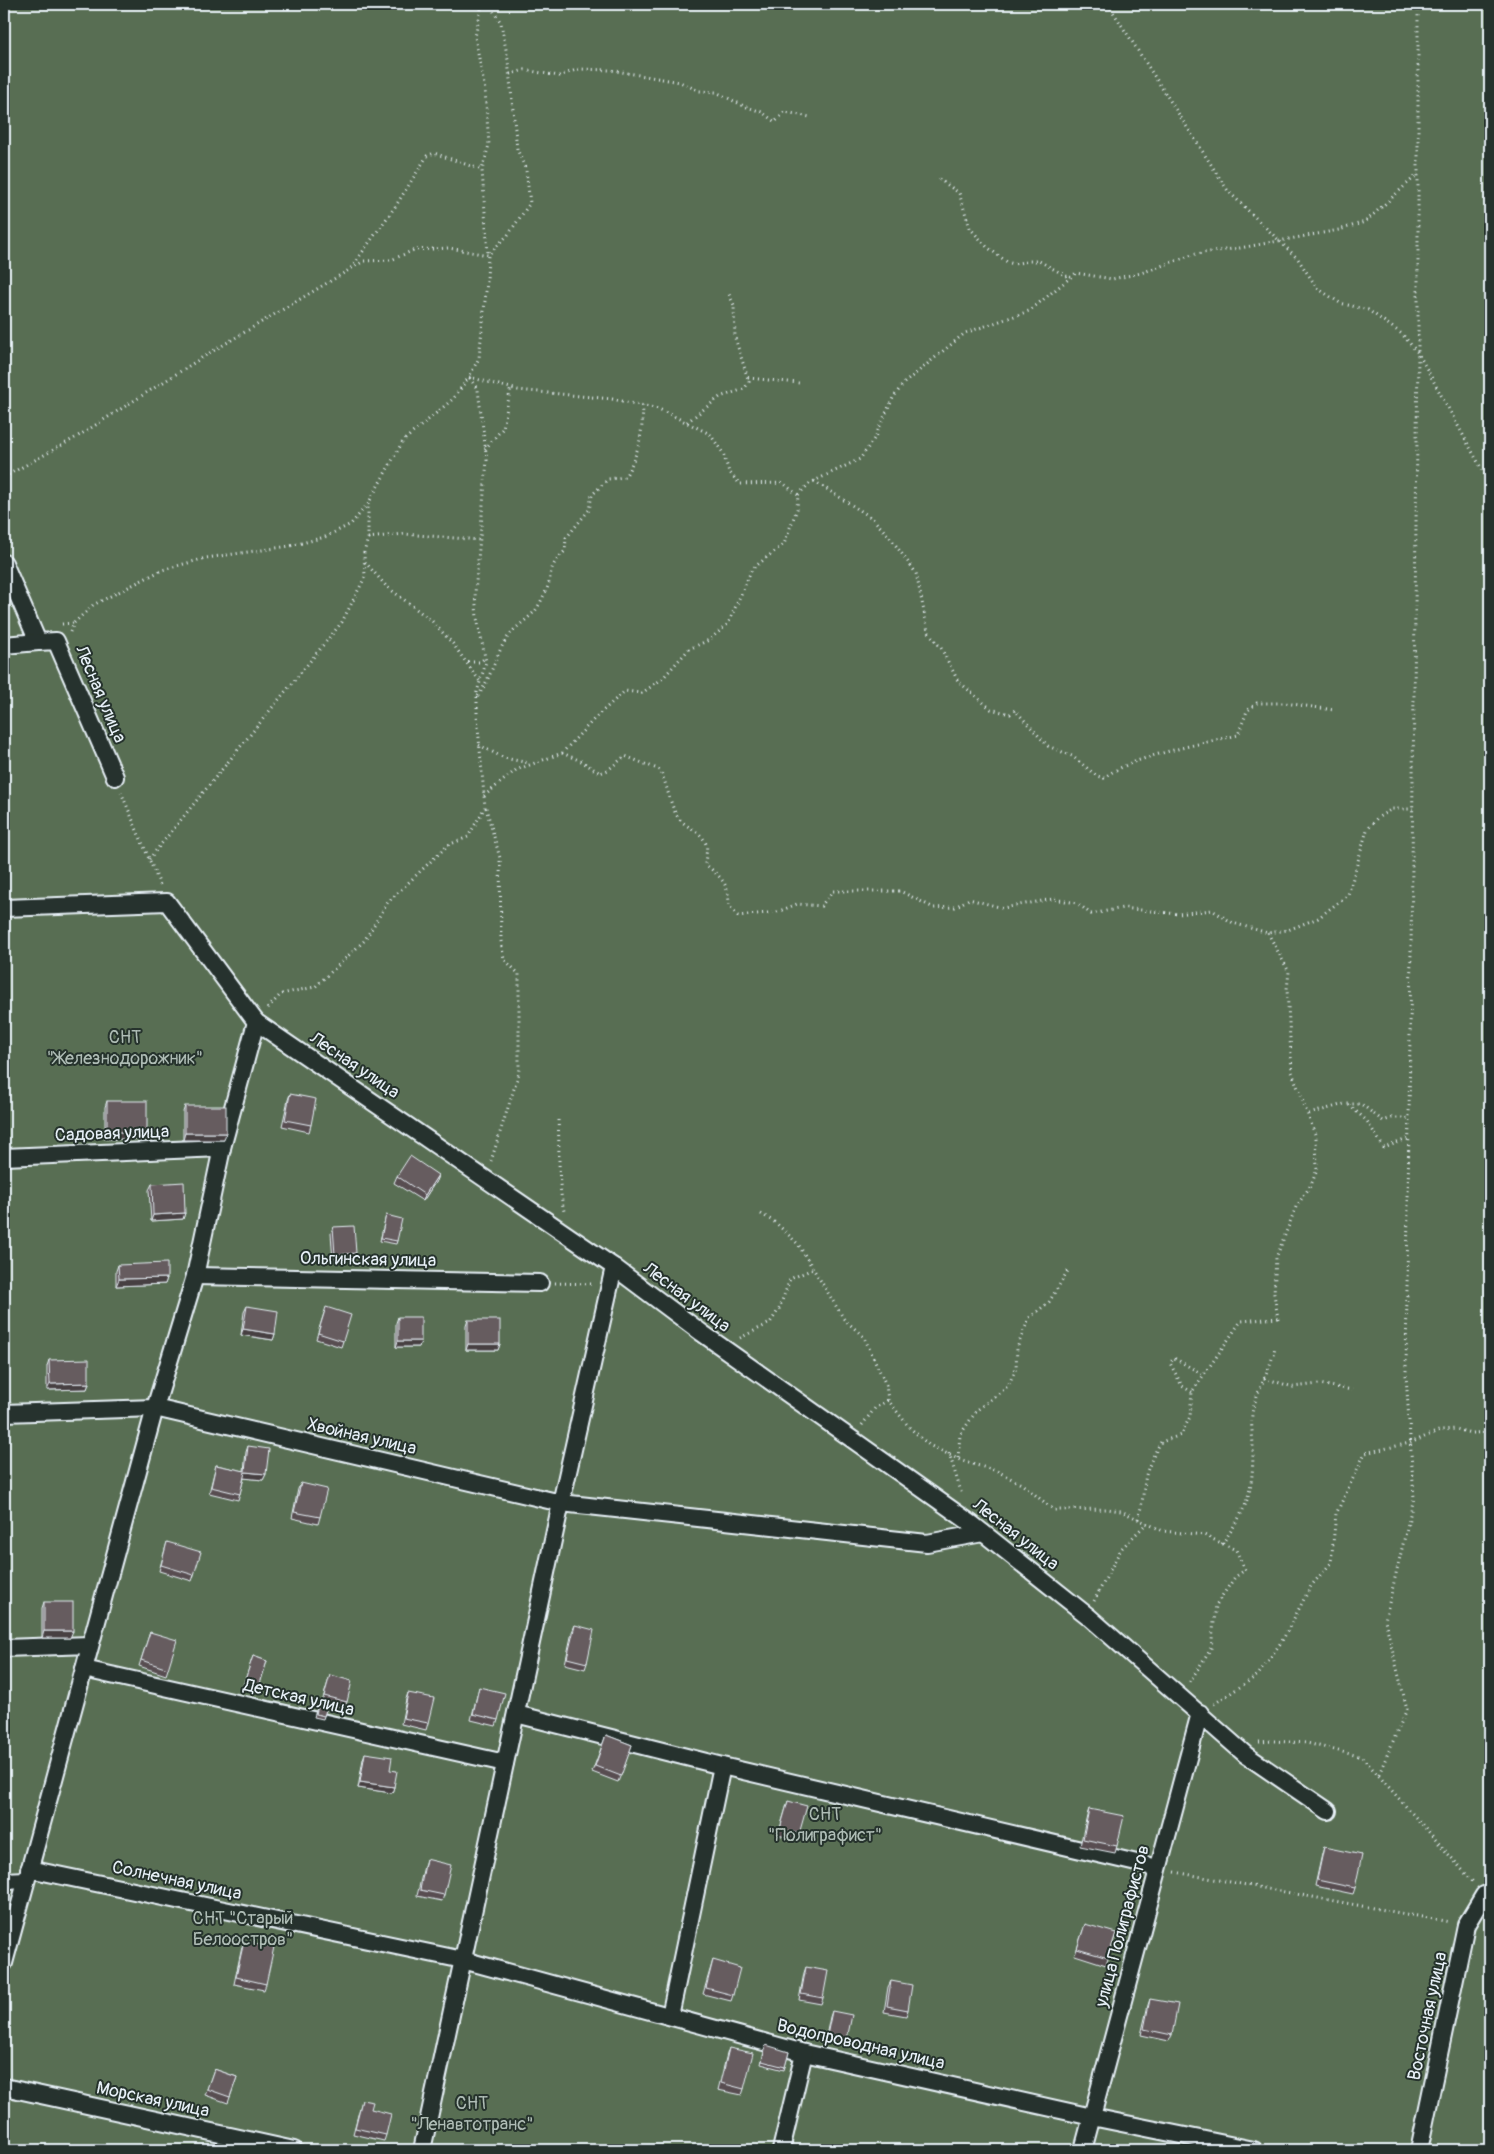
<svg xmlns="http://www.w3.org/2000/svg" width="1494" height="2154" font-family="Pangolin,sans-serif">
<style>
.green{fill:#596e52;stroke:#a0b0a5}
.lines{fill:none;stroke-linecap:round;stroke-linejoin:round}
.street-casing{stroke:#e8f1f8;stroke-width:20}
.path{stroke:#e8f1f8;stroke-width:3;stroke-dasharray:1 4;stroke-linecap:butt}
.street{stroke:#26332d;stroke-width:16}
.wall{fill:#584e51;stroke:#e8f1f8}
.shaded-wall{fill:#474042;stroke:#e8f1f8}
.building{fill:#665b5e;stroke:#e8f1f8}
.labels{text-anchor:middle;stroke-width:4;stroke-linejoin:round;paint-order:stroke}
.street-label{font-size:18px;fill:#e8f1f8;stroke:#26332d}
.park-label{font-size:18px;fill:#afbdb6;stroke:#26332d}
</style>
<rect width="100%" height="100%" fill="#26332d"/>
<filter id="ink" filterUnits="userSpaceOnUse"><feTurbulence type="fractalNoise" baseFrequency=".02" numOctaves="2"/><feDisplacementMap in="SourceGraphic" scale="10" xChannelSelector="R" yChannelSelector="G"/><feConvolveMatrix kernelMatrix="1 2 1 2 8 2 1 2 1" color-interpolation-filters="sRGB"/></filter>
<g filter="url(#ink)">
<polygon class="green" points="4,4 1490,5 1490,2150 4,2150"/>
<g class="lines">
<g class="street-casing">
<g id="street">
<polyline points="4,563 38,642 56,641 115,777"/>
<polyline points="4,645 38,642"/>
<polyline points="4,908 167,902 256,1022 614,1267 702,1333 972,1524 1088,1616 1246,1755 1328,1811"/>
<polyline points="4,1157 222,1148"/>
<polyline points="195,1276 540,1283"/>
<polyline points="4,1413 155,1408 561,1503 927,1543 983,1533"/>
<polyline points="4,1648 90,1645"/>
<polyline points="84,1669 505,1763"/>
<polyline points="516,1714 722,1766 1158,1868"/>
<polyline points="29,1869 463,1960 804,2053 1092,2117 1254,2150"/>
<polyline points="4,1881 26,1880"/>
<polyline points="4,1963 155,1408 195,1276 222,1148 256,1022"/>
<polyline points="670,2016 722,1766"/>
<polyline points="4,2087 294,2150"/>
<polyline points="422,2150 561,1503 614,1267"/>
<polyline points="781,2150 804,2053"/>
<polyline points="1083,2150 1200,1713"/>
<polyline points="1419,2150 1466,1925 1484,1895"/>
</g>
</g>
<g class="path">
<polyline points="1108,4 1228,191 1298,259 1317,288 1340,303 1368,310 1402,334 1418,353 1490,484"/>
<polyline points="510,74 525,70 559,76 579,69 610,70 680,82 699,91 716,92 744,106 762,112 775,122 785,112 810,117"/>
<polyline points="939,179 959,193 970,228 987,247 1007,262 1014,264 1028,261 1039,261 1070,278"/>
<polyline points="351,268 397,204 427,156 434,153 482,170"/>
<polyline points="748,378 799,383"/>
<polyline points="687,422 720,397 744,389 749,382 735,338 734,305 728,292"/>
<polyline points="485,449 503,428 511,387"/>
<polyline points="4,477 75,438 203,357 364,261 391,260 414,250 449,248 488,255 508,235 530,203 526,170 517,149 508,60 501,23 489,4"/>
<path d="M 814,481 L 872,518 L 889,536 L 916,573 L 928,631 L 941,648 L 958,681 L 991,709 L 1010,714 L 1015,710 L 1048,746 L 1072,756 L 1097,776 L 1104,778 C 1128,757 1204,743 1238,735 L 1247,711 L 1257,703 L 1285,703 L 1334,710"/>
<polyline points="368,538 404,534 480,540"/>
<polyline points="365,562 386,586 432,621 453,644 481,683"/>
<polyline points="62,624 74,623"/>
<polyline points="70,632 74,623 93,605 162,570 206,558 290,546 325,537 351,524 368,504 403,441 453,399 469,377 518,390 612,399 659,409 710,434 723,453 729,472 740,484 783,483 798,495"/>
<polyline points="468,662 480,662 485,658"/>
<path d="M 478,696 C 491,678 495,656 507,638 C 515,627 523,623 532,614 C 537,610 541,601 544,595 C 555,575 544,571 565,551 L 566,538 L 589,510 L 592,495 L 608,479 L 625,477 C 640,450 642,436 643,405"/>
<polyline points="479,745 504,758 529,763"/>
<path d="M 562,753 L 581,761 L 600,773 L 608,770 L 625,756 L 660,770 C 667,784 669,801 676,814 C 683,828 701,829 706,844 C 708,849 705,859 705,864 C 722,878 729,884 729,906 L 738,916 L 777,912 L 797,904 L 821,906 L 833,891 L 900,891 L 934,908 L 955,907 L 969,899 L 1003,908 L 1053,899 L 1077,903 L 1091,914 L 1123,908 L 1178,914 L 1212,910 L 1233,923 L 1268,933 L 1288,930 L 1318,918 L 1348,895 L 1367,830 L 1377,818 L 1392,809 L 1413,809"/>
<polyline points="121,792 160,885"/>
<polyline points="484,796 516,770 562,753 598,715 625,691 642,693 662,679 689,649 709,640 728,624 752,569 784,544 797,509 798,495 810,483 860,459 874,439 893,398 903,384 965,333 1029,311 1076,273 1112,279 1141,273 1195,254 1240,248 1339,230 1365,222 1418,174"/>
<polyline points="486,808 500,858 501,941 504,959 519,974 519,1073 491,1161"/>
<polyline points="149,859 342,622 365,577 364,553 368,538 368,505"/>
<polyline points="268,1008 281,994 315,987 364,941 388,902 448,845 468,837 485,807 477,715 477,692 486,662 477,618 475,593 487,460 478,390 469,377 479,358 487,282 488,255 482,170 489,145 485,90 475,37 482,4"/>
<polyline points="1349,1105 1367,1121 1384,1148 1407,1139"/>
<polyline points="1309,1114 1344,1104 1361,1104 1383,1121 1392,1118 1408,1118"/>
<path d="M 558,1120 C 560,1150 557,1181 564,1211"/>
<polyline points="761,1214 776,1223 798,1244 844,1319 864,1337 886,1385 888,1400 909,1427 929,1445 962,1461 997,1471 1023,1485 1054,1510 1108,1509 1121,1511 1163,1531 1204,1535 1236,1550 1245,1570 1235,1577 1216,1605 1211,1648 1189,1683"/>
<polyline points="555,1283 592,1284"/>
<polyline points="740,1338 770,1323 779,1309 790,1279 813,1269"/>
<polyline points="1264,1378 1293,1387 1319,1384 1352,1390"/>
<polyline points="1192,1392 1182,1386 1170,1363 1174,1358 1202,1374"/>
<polyline points="862,1425 875,1408 888,1400"/>
<polyline points="949,1453 962,1495"/>
<polyline points="958,1458 960,1435 977,1410 1008,1386 1016,1368 1017,1348 1029,1318 1049,1302 1069,1269"/>
<path d="M 1138,1519 C 1143,1504 1143,1490 1146,1475 C 1149,1464 1155,1452 1161,1442 L 1181,1435 L 1190,1417 L 1192,1392 L 1241,1321 L 1278,1318 L 1274,1294 L 1276,1258 L 1296,1207 L 1311,1185 L 1317,1170 L 1316,1137 L 1292,1072 L 1287,989 L 1289,972 L 1268,933"/>
<path d="M 1222,1544 C 1248,1507 1253,1493 1253,1448 C 1253,1436 1250,1421 1253,1409 C 1258,1388 1271,1369 1275,1347"/>
<polyline points="1094,1601 1121,1549 1147,1523"/>
<polyline points="1214,1704 1258,1675 1282,1641 1311,1586 1331,1563 1336,1514 1365,1453 1410,1443 1441,1430 1456,1429 1471,1433 1490,1432"/>
<polyline points="1259,1742 1273,1741 1307,1743 1362,1757 1474,1883"/>
<polyline points="1379,1774 1407,1709 1385,1620 1414,1498 1406,1375 1418,353 1418,4"/>
<polyline points="1175,1872 1450,1922"/>
</g>
<use href="#street" class="street"/>
</g>
<g class="wall">
<polygon points="290,1094 311,1125 309,1132 282,1126 288,1100"/>
<polygon points="107,1101 147,1132 145,1139 105,1139 105,1107"/>
<polygon points="185,1106 224,1140 183,1140 183,1112"/>
<polygon points="438,1175 436,1181 423,1201 394,1183 397,1176"/>
<polygon points="152,1184 185,1213 183,1219 151,1221 149,1190"/>
<polygon points="386,1215 397,1241 396,1244 380,1241"/>
<polygon points="333,1227 353,1260 333,1261 331,1233"/>
<polygon points="118,1265 167,1278 165,1284 116,1286 116,1271"/>
<polygon points="247,1306 275,1334 273,1340 241,1335 244,1312"/>
<polygon points="324,1313 343,1341 341,1347 316,1339"/>
<polygon points="398,1317 421,1341 419,1347 396,1347 396,1323"/>
<polygon points="468,1320 500,1344 498,1350 466,1350 466,1326"/>
<polygon points="49,1360 89,1383 87,1389 47,1390 47,1366"/>
<polygon points="248,1446 266,1474 263,1480 244,1478 238,1500 209,1493 216,1465 244,1471 246,1452"/>
<polygon points="301,1483 320,1517 318,1524 292,1518 298,1489"/>
<polygon points="167,1542 194,1575 192,1581 159,1571"/>
<polygon points="44,1602 70,1638 42,1638 42,1608"/>
<polygon points="575,1625 587,1663 585,1669 565,1664 572,1632"/>
<polygon points="150,1632 168,1669 166,1675 139,1666"/>
<polygon points="253,1656 267,1661 258,1690 243,1686"/>
<polygon points="330,1675 347,1702 344,1708 328,1704 323,1719 314,1717 319,1701 322,1702"/>
<polygon points="479,1687 498,1720 496,1726 471,1720"/>
<polygon points="408,1693 428,1723 426,1730 401,1724 406,1699"/>
<polygon points="606,1735 632,1745 618,1782 592,1772"/>
<polygon points="365,1753 390,1770 394,1787 392,1793 358,1788 363,1759"/>
<polygon points="788,1801 799,1834 797,1840 778,1835"/>
<polygon points="1089,1809 1117,1846 1115,1853 1080,1846 1087,1815"/>
<polygon points="1324,1847 1355,1888 1353,1894 1315,1886 1322,1854"/>
<polygon points="426,1859 444,1895 442,1901 417,1896 424,1866"/>
<polygon points="1083,1930 1116,1933 1106,1965 1075,1955"/>
<polygon points="244,1941 266,1984 264,1990 234,1984 242,1947"/>
<polygon points="713,1960 733,1995 731,2001 703,1994"/>
<polygon points="806,1967 823,1998 821,2004 799,2000 804,1973"/>
<polygon points="891,1981 908,2010 906,2016 884,2012 888,1987"/>
<polygon points="1150,1999 1172,2035 1169,2041 1141,2035 1148,2005"/>
<polygon points="832,2011 847,2039 845,2045 825,2041 830,2017"/>
<polygon points="729,2048 744,2089 742,2095 718,2090 727,2054"/>
<polygon points="765,2048 789,2052 784,2070 761,2064"/>
<polygon points="214,2069 237,2077 228,2103 205,2095"/>
<polygon points="362,2100 371,2109 386,2135 384,2141 353,2134"/>
</g>
<g class="shaded-wall">
<polygon points="107,1132 147,1132 145,1139 105,1139"/>
<polygon points="185,1133 226,1133 224,1140 183,1140"/>
<polygon points="438,1175 436,1181 423,1201 425,1195"/>
<polygon points="185,1213 183,1219 151,1221 153,1215"/>
<polygon points="356,1253 353,1260 333,1261 335,1255"/>
<polygon points="167,1278 165,1284 116,1286 119,1279"/>
<polygon points="243,1329 275,1334 273,1340 241,1335"/>
<polygon points="398,1341 421,1341 419,1347 396,1347"/>
<polygon points="468,1344 500,1344 498,1350 466,1350"/>
<polygon points="89,1383 87,1389 47,1390 50,1384"/>
<polygon points="245,1472 266,1474 263,1480 243,1478"/>
<polygon points="44,1631 73,1631 70,1638 42,1638"/>
<polygon points="360,1782 394,1787 392,1793 358,1788"/>
</g>
<g class="building">
<polygon points="290,1094 316,1099 311,1125 285,1120"/>
<rect x="107" y="1101" width="40" height="31"/>
<rect x="185" y="1106" width="41" height="27"/>
<polygon points="410,1156 438,1175 425,1195 397,1176"/>
<polygon points="184,1182 185,1213 153,1215 152,1184"/>
<polygon points="386,1215 402,1219 397,1241 381,1238"/>
<polygon points="354,1226 356,1253 335,1255 333,1227"/>
<polygon points="167,1263 167,1278 119,1279 118,1265"/>
<polygon points="247,1306 278,1311 275,1334 243,1329"/>
<polygon points="326,1307 351,1315 343,1341 318,1333"/>
<rect x="398" y="1317" width="23" height="24"/>
<rect x="468" y="1320" width="32" height="24"/>
<polygon points="89,1359 89,1383 50,1384 49,1360"/>
<polygon points="248,1446 269,1449 266,1474 245,1472 240,1494 211,1487 216,1465 245,1471"/>
<polygon points="301,1483 327,1489 320,1517 294,1512"/>
<polygon points="167,1542 201,1552 194,1575 161,1565"/>
<rect x="44" y="1602" width="29" height="29"/>
<polygon points="575,1625 594,1630 587,1663 567,1658"/>
<polygon points="150,1632 177,1640 168,1669 141,1660"/>
<polygon points="253,1656 267,1661 259,1687 244,1683"/>
<polygon points="330,1675 352,1681 347,1702 324,1696"/>
<polygon points="479,1687 505,1693 498,1720 473,1714"/>
<polygon points="408,1693 434,1698 428,1723 403,1718"/>
<polygon points="319,1701 328,1704 324,1716 316,1714"/>
<polygon points="606,1735 632,1745 621,1776 595,1766"/>
<polygon points="365,1753 392,1757 390,1770 397,1771 394,1787 360,1782"/>
<polygon points="788,1801 807,1806 799,1834 780,1829"/>
<polygon points="1089,1809 1124,1816 1117,1846 1083,1839"/>
<polygon points="1324,1847 1362,1855 1355,1888 1317,1880"/>
<polygon points="426,1859 451,1865 444,1895 420,1890"/>
<polygon points="1085,1924 1116,1933 1108,1958 1077,1949"/>
<polygon points="244,1941 274,1947 266,1984 236,1977"/>
<polygon points="713,1960 740,1968 733,1995 706,1988"/>
<polygon points="806,1967 828,1971 823,1998 801,1994"/>
<polygon points="891,1981 912,1985 908,2010 887,2006"/>
<polygon points="1150,1999 1178,2004 1172,2035 1144,2029"/>
<polygon points="832,2011 852,2015 847,2039 827,2035"/>
<polygon points="766,2045 789,2052 785,2067 762,2061"/>
<polygon points="729,2048 753,2053 744,2089 721,2083"/>
<polygon points="214,2069 237,2077 230,2097 207,2089"/>
<polygon points="362,2100 373,2102 371,2109 391,2114 386,2135 355,2128"/>
</g>
</g>
<g class="labels">
<g class="street-label">
<text transform="translate(101 694) rotate(67)" y="6">Лесная улица</text>
<text transform="translate(355 1065) rotate(34)" y="6">Лесная улица</text>
<text transform="translate(112 1133) rotate(-2)" y="6">Садовая улица</text>
<text transform="translate(368 1259) rotate(1)" y="6">Ольгинская улица</text>
<text transform="translate(687 1297) rotate(37)" y="6">Лесная улица</text>
<text transform="translate(362 1436) rotate(13)" y="6">Хвойная улица</text>
<text transform="translate(1016 1534) rotate(38)" y="6">Лесная улица</text>
<text transform="translate(299 1697) rotate(13)" y="6">Детская улица</text>
<text transform="translate(177 1880) rotate(12)" y="6">Солнечная улица</text>
<text transform="translate(1122 1926) rotate(-75)" y="6">улица Полиграфистов</text>
<text transform="translate(1427 2016) rotate(-78)" y="6">Восточная улица</text>
<text transform="translate(861 2044) rotate(13)" y="6">Водопроводная улица</text>
<text transform="translate(153 2099) rotate(12)" y="6">Морская улица</text>
</g>
<g class="park-label">
<text x="125" y="1043">СНТ<tspan x="125" dy="21">"Железнодорожник"</tspan></text>
<text x="825" y="1820">СНТ<tspan x="825" dy="21">"Полиграфист"</tspan></text>
<text x="243" y="1924">СНТ "Старый<tspan x="243" dy="21">Белоостров"</tspan></text>
<text x="472" y="2109">СНТ<tspan x="472" dy="21">"Ленавтотранс"</tspan></text>
</g>
</g>
<rect width="1494" height="2154" fill="none" stroke="#26332d" stroke-width="20"/>
<rect x="10" y="10" width="1474" height="2134" fill="none" stroke="#e8f1f8" stroke-width="2" filter="url(#ink)"/>
</svg>
